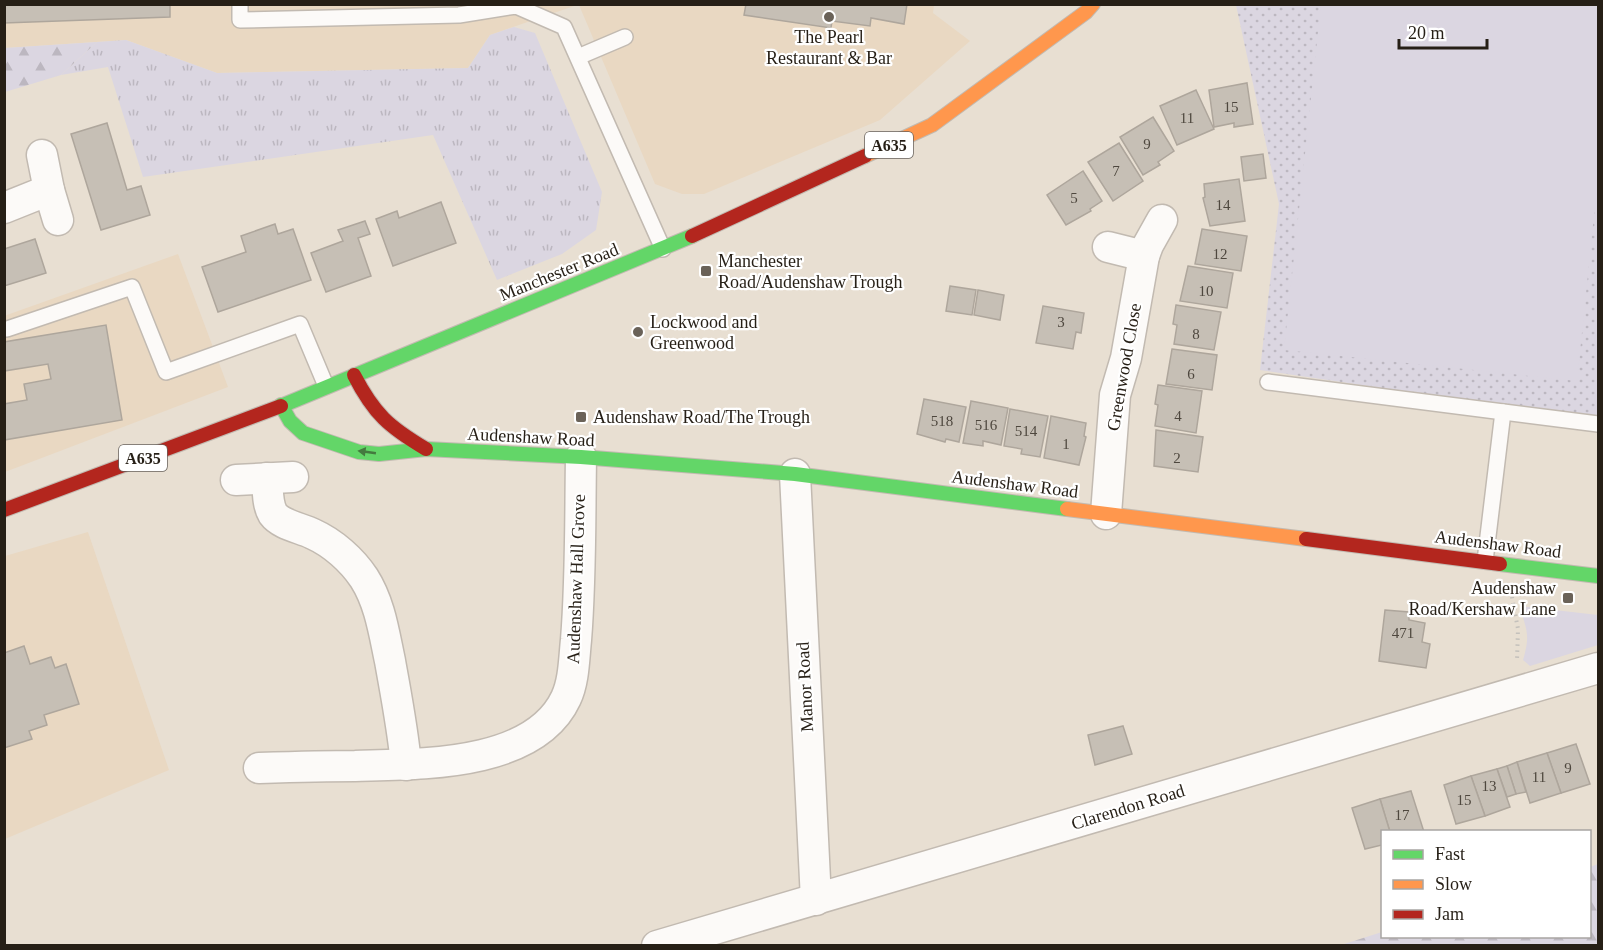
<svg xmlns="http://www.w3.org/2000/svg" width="1603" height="950" font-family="'Times New Roman',serif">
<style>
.built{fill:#e9d8c2}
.grass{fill:url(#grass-tufts)}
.forest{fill:url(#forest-firs)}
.park{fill:url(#park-dots)}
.garden{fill:#dbd6e1}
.building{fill:#c6bfb5;stroke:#aea69c;stroke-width:1.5}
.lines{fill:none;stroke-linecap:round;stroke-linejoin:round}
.lane-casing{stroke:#c2bab1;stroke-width:18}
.street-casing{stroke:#c2bab1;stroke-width:33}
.fast-casing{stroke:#c2bab1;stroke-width:16}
.slow-casing{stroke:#c2bab1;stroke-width:16}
.jam-casing{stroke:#c2bab1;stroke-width:16}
.path{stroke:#c4c1bc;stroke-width:4;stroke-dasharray:1.5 4.5;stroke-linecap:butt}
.lane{stroke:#fcfaf8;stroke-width:15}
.street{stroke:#fcfaf8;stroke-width:30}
.fast{stroke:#63d668;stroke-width:14}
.slow{stroke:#ff974d;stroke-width:14}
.jam{stroke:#b3261e;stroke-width:14}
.oneway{fill:#447a3f}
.poi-dot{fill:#6a6258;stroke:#fff;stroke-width:2}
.labels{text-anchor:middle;stroke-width:4.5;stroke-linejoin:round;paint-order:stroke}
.number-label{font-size:15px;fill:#4e473e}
.shield{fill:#fff;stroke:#67625c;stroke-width:1.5}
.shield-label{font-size:16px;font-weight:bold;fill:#261f16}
.poi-label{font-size:18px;fill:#261f16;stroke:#fff;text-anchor:start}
.street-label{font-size:18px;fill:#261f16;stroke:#fff}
</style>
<defs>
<pattern id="grass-tufts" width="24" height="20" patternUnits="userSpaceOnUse" patternTransform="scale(1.5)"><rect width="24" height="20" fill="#dbd6e1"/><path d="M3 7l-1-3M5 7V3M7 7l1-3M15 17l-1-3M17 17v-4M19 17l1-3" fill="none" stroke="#bcb7c0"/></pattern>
<pattern id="forest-firs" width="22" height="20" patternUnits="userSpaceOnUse" patternTransform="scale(1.5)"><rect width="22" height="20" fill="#dbd6e1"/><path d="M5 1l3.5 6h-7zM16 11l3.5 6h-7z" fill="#bcb7c0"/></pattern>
<pattern id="park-dots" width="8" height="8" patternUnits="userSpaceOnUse" patternTransform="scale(1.5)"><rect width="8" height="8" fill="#dbd6e1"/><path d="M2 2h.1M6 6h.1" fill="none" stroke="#bcb7c0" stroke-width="1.8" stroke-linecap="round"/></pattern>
</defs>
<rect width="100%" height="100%" fill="#e8dfd2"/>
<g class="built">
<polygon points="5,5 577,5 490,35 468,68 217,73 126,40 5,48"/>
<polygon points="579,5 934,5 933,13 970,41 880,120 704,194 682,194 655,184"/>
<polygon points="178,254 228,387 5,472 4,316"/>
<polygon points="88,532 169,770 5,839 5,556"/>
</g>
<polygon class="grass" points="514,27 535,33 602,192 596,230 562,254 497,280 433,135 143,177 108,67 61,75 97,42 126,40 217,73 468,68 490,35"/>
<g class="forest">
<polygon points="97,42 61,75 5,92 5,48"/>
<polygon points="1598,864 1598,945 1341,945 1382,932 1382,936 1590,936 1590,867"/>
</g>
<polygon class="park" points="1236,5 1598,5 1598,420 1260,370 1279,204"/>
<g class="garden">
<polygon points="1321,4 1598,5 1598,176 1577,381 1284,350"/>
<path d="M 1520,606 L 1598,615 L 1598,645 L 1530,666 L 1523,660 C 1531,633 1526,631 1520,606 Z"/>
</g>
<g class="building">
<polygon points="4,4 170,4 170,17 4,23"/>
<polygon points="746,4 907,4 904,24 871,18 870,26 832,21 831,28 744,15"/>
<polygon points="1247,83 1253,124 1234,127 1234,123 1214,127 1209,90"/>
<polygon points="1196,90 1214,129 1177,145 1160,106"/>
<polygon points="1153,117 1174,151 1158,162 1160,165 1143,175 1120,137"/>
<polygon points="107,123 127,190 141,186 150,215 101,230 71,134"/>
<polygon points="1119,143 1143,181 1113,201 1088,162"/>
<polygon points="1263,154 1266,178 1244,181 1241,157"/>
<polygon points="1083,171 1102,201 1090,209 1091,211 1066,225 1047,195"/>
<polygon points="1239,179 1245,221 1210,226 1203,198 1205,197 1204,184"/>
<polygon points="441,202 456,243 393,266 376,219 397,211 399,218"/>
<polygon points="365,221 370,234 358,238 371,276 326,292 311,253 343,241 338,230"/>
<polygon points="275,224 278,234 293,229 311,280 218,312 202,267 246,252 241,236"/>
<polygon points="1202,229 1247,236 1241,271 1195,264"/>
<polygon points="35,239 46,273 4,286 4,249"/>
<polygon points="1188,266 1233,273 1227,308 1180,301"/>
<polygon points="950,286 976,290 972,315 946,311"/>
<polygon points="978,290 1004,295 1000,320 974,315"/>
<polygon points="1176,305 1221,312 1214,350 1174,344 1177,325 1173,324"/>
<polygon points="1043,306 1084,313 1081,333 1076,332 1073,349 1036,343"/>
<polygon points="106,325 122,420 4,440 4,404 27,400 24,384 51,379 48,364 4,371 4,342"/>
<polygon points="1172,349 1217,355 1212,390 1166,384"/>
<polygon points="1158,385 1202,391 1196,433 1155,426 1158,405 1155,404"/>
<polygon points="924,399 966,407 959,442 946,439 945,442 917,434"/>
<polygon points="971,401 1008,408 1001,445 983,441 983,446 963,443"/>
<polygon points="1010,409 1048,416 1040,457 1021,454 1022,449 1004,446"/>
<polygon points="1051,416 1086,423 1084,436 1086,437 1079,465 1044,458"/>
<polygon points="1156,430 1203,437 1198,472 1154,466"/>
<polygon points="1385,610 1409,612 1409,620 1425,623 1422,642 1430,644 1426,668 1379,661"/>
<polygon points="24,646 30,664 51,657 55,668 66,664 79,704 44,715 47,725 29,731 32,739 4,748 4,653"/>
<polygon points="1123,726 1132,754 1095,765 1088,735"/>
<polygon points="1576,744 1590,784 1561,793 1547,753"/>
<polygon points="1547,753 1561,793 1530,803 1517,762"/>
<polygon points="1517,762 1526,792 1516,794 1507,766"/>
<polygon points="1507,766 1516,794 1507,797 1497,769"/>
<polygon points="1497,769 1510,807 1485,816 1471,776"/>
<polygon points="1471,776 1485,816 1456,824 1444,785"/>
<polygon points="1411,791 1424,832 1390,832 1380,799"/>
<polygon points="1380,799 1390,832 1382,832 1382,845 1365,849 1352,808"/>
</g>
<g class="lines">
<g class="lane-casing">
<g id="lane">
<polyline points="240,4 240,20 459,15 516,6 564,27 663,249"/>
<polyline points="578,57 625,37"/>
<polyline points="7,329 132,287 166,372 300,324 326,386"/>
<polyline points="1268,382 1598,424"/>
<polyline points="1485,561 1503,412"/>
</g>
</g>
<g class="street-casing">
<g id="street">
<polyline points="49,190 58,220"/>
<polyline points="4,208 49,190 42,155"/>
<polyline points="1108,247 1144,256"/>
<polyline points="795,474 816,900"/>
<path d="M 267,478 C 268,489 267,504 273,514 C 281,525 301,528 313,534 C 333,543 352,560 364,578 C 380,603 384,633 390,661 C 396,695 403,730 406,765"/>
<polyline points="236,480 293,477"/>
<polyline points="1106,514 1115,395 1126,358 1144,256 1148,245 1162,220"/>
<path d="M 259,768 C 291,767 323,766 355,766 C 419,764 534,767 566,698 C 574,681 574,659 576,640 C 581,579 580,518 581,457"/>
<polyline points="657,946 1598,668"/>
</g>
</g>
<g class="fast-casing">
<g id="fast">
<polyline points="281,405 290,421 303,433 359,452 379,454 426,449 581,457 795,474 1067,509"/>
<polyline points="281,406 692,236"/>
<polyline points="1500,564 1598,576"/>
</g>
</g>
<g class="slow-casing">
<g id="slow">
<polyline points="865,156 932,125 1086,12 1093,4"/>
<polyline points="1067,509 1306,539"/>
</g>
</g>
<g class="jam-casing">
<g id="jam">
<polyline points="692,236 865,156"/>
<path d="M 354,375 C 374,414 389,427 426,449"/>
<polyline points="4,510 281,406"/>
<polyline points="1306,539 1500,564"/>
</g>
</g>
<polyline class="path" points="1512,597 1518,629 1517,660"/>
<use href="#lane" class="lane"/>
<use href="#street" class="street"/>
<use href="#fast" class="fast"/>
<use href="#slow" class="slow"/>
<use href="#jam" class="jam"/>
</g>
<defs><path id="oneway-solid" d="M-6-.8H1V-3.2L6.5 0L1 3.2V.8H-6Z" transform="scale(1.5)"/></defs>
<use class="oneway" href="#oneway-solid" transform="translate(367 452) rotate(-172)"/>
<g class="poi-dot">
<circle cx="829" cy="17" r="6"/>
<rect x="700" y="265" width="12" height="12" rx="3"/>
<circle cx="638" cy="332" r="6"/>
<rect x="575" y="411" width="12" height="12" rx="3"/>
<rect x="1562" y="592" width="12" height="12" rx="3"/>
</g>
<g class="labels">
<g class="number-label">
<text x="1231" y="112">15</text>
<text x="1187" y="123">11</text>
<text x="1147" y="149">9</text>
<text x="1116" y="176">7</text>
<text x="1074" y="203">5</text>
<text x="1223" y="210">14</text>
<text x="1220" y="259">12</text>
<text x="1206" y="296">10</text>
<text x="1061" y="327">3</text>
<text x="1196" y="339">8</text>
<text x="1191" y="379">6</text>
<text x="1178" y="421">4</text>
<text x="942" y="426">518</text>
<text x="986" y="430">516</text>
<text x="1026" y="436">514</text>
<text x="1066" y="449">1</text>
<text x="1177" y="463">2</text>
<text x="1403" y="638">471</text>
<text x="1568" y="773">9</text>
<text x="1539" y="782">11</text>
<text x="1489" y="791">13</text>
<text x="1464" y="805">15</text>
<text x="1402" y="820">17</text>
</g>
<g class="shield">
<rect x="865" y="132" width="48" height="26" rx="4.5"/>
<rect x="119" y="445" width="48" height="26" rx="4.5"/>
</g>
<g class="shield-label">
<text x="889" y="151">A635</text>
<text x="143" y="464">A635</text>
</g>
<g class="poi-label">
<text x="829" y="43" text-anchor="middle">The Pearl<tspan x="829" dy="21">Restaurant &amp; Bar</tspan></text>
<text x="718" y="267">Manchester<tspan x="718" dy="21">Road/Audenshaw Trough</tspan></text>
<text x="650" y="328">Lockwood and<tspan x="650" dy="21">Greenwood</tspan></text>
<text x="593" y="423">Audenshaw Road/The Trough</text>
<text x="1556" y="594" text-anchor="end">Audenshaw<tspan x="1556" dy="21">Road/Kershaw Lane</tspan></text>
</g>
<g class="street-label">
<text transform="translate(559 272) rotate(-22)" y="6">Manchester Road</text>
<text transform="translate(1124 367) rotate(-80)" y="6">Greenwood Close</text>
<text transform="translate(531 437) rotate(3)" y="6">Audenshaw Road</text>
<text transform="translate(1015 484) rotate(7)" y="6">Audenshaw Road</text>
<text transform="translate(1498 544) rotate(7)" y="6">Audenshaw Road</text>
<text transform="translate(576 579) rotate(-88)" y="6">Audenshaw Hall Grove</text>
<text transform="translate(805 687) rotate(-93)" y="6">Manor Road</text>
<text transform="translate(1128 807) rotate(-17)" y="6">Clarendon Road</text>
</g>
</g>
<rect width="1603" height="950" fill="none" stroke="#261f16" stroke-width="12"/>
<rect x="1381" y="830" width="210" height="108" fill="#ffffff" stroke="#a8a5a2" stroke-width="1.5"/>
<rect x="1393" y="850" width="30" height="9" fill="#63d668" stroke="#a8a5a2" stroke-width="1.5"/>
<text x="1435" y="860" font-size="18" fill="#261f16">Fast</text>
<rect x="1393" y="880" width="30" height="9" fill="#ff974d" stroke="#a8a5a2" stroke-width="1.5"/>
<text x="1435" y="890" font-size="18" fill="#261f16">Slow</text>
<rect x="1393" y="910" width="30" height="9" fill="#b3261e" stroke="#a8a5a2" stroke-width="1.5"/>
<text x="1435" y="920" font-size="18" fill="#261f16">Jam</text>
<path d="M1399 39v9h88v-9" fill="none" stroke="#261f16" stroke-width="3"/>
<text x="1408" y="39" font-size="18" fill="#261f16" stroke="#ffffff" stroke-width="4.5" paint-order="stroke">20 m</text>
</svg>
